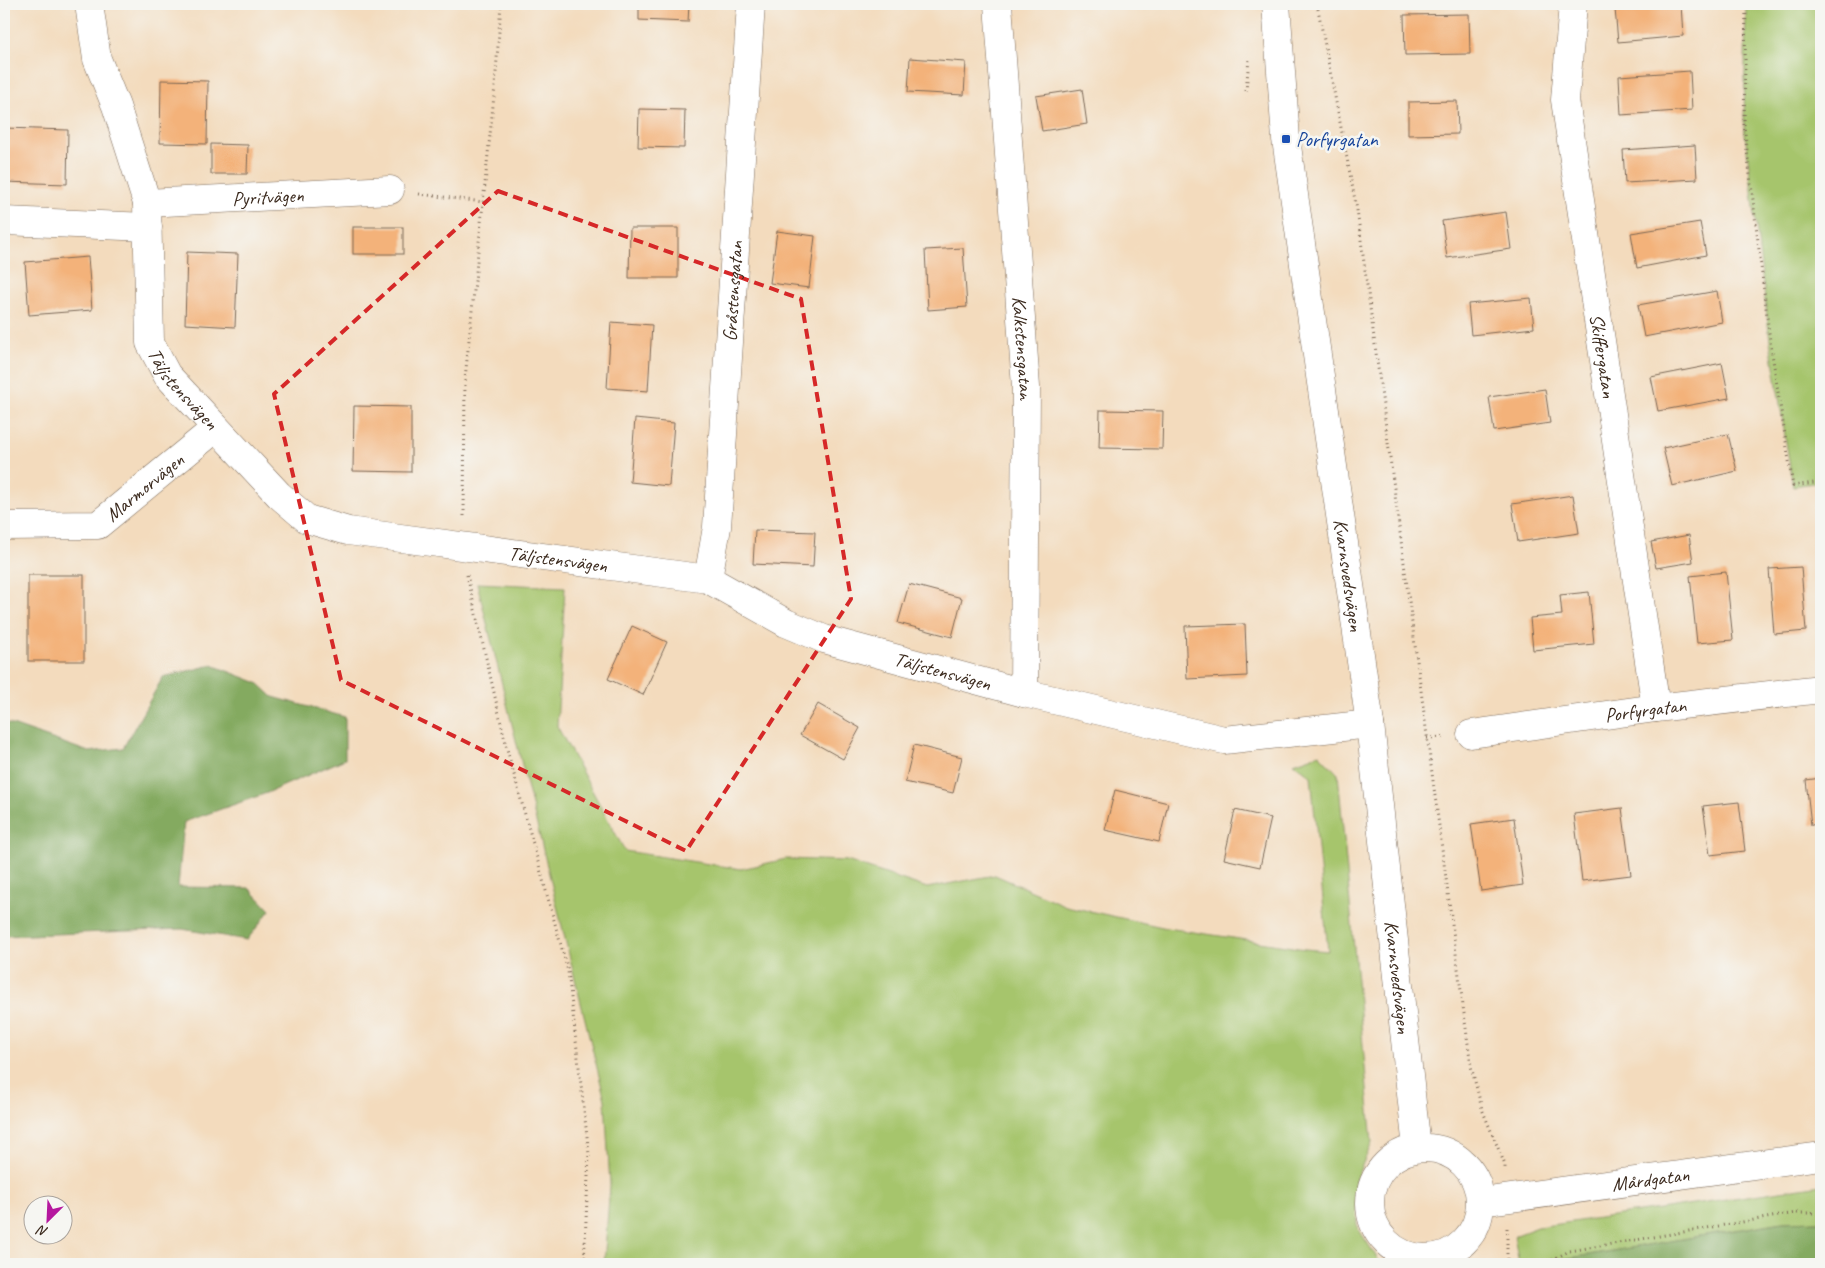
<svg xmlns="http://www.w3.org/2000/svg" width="1825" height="1268" font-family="Caveat,sans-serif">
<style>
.green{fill:#a6c56c;stroke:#707845}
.forest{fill:#84aa60;stroke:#606a3f}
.building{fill:#f3b27a}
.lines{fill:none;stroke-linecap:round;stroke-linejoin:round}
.street-casing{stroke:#7b6856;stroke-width:29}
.secondary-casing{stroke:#7b6856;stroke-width:29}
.path{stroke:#7b6856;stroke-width:3;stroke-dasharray:1 4;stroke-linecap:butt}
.street{stroke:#fff;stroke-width:28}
.secondary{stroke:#fff;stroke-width:28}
.marked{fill:none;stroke:#d62828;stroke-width:4;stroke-dasharray:10 6;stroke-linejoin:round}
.transit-dot{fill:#1a4fb4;stroke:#f6f6f2;stroke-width:2}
.labels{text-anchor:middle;stroke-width:5;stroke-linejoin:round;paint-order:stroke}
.transit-label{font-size:20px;fill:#164399;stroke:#f6f6f2;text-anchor:start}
.street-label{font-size:20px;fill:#3b2a1e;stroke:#f6f6f2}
</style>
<rect width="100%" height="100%" fill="#f6f6f2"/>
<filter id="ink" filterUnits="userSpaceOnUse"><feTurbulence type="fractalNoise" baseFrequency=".02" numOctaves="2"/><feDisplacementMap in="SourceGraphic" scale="10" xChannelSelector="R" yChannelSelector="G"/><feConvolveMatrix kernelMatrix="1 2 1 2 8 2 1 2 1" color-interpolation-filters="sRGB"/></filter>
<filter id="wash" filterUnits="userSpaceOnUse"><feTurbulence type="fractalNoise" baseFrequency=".0096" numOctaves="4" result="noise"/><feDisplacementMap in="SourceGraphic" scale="20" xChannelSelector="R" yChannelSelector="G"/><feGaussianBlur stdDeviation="1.12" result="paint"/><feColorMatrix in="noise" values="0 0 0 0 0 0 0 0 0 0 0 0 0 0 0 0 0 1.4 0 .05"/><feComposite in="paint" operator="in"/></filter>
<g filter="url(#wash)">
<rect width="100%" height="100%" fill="#f3dbbd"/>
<g class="green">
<polygon points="1746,4 1821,4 1821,482 1793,486 1770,341 1744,125"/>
<polygon points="477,583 565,587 557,726 625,851 741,869 786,859 847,861 927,888 995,875 1066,906 1167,928 1305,949 1328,951 1311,776 1294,763 1319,754 1338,774 1372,1143 1355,1181 1357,1227 1381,1264 604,1264 610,1185 605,1100"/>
<polygon points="1821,1185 1821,1221 1783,1222 1565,1259 1558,1264 1519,1264 1514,1236 1538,1227"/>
</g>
<g class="forest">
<polygon points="212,665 258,683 273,697 345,717 345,759 267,793 184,822 178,887 249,888 270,910 247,940 182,929 4,936 4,722 89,752 123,748 163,677"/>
<polygon points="1821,1221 1821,1264 1558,1264 1565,1259 1783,1222"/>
</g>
<g id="blocks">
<g class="building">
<polygon points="639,4 689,4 688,22 639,20"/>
<polygon points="1671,4 1681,4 1683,36 1618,42 1615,9"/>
<polygon points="1469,14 1470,54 1405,55 1404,15"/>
<polygon points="910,58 966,62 964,95 908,92"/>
<polygon points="1690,71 1692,110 1621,115 1619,76"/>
<polygon points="161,80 208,81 207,144 160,143"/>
<polygon points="1082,89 1087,124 1042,131 1036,96"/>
<polygon points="1457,101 1458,134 1408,135 1408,102"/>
<polygon points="639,109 685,110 684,148 638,147"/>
<polygon points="4,128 68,130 67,184 4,182"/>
<polygon points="211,144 248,145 247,174 211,174"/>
<polygon points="1695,145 1697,179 1625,183 1623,150"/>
<polygon points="1506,212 1511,249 1447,258 1442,221"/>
<polygon points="1700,222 1706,255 1637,268 1631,233"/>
<rect x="353" y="227" width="50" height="27"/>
<polygon points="630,228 678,228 678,278 629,278"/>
<polygon points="777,231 815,236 809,288 770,283"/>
<polygon points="963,248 967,307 928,310 925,250"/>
<polygon points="187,252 238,254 235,327 185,324"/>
<polygon points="88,257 92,310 29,315 25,262"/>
<polygon points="1717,291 1722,322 1644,337 1638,305"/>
<polygon points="1531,298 1534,328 1471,335 1468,304"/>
<polygon points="611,322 652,325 648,391 607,388"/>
<polygon points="1722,363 1729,398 1658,411 1651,377"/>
<polygon points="1545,389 1550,423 1494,431 1489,397"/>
<polygon points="354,406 411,407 411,472 353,471"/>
<polygon points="1100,410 1163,411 1162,449 1099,448"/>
<polygon points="635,419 674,423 669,486 630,482"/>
<polygon points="1728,434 1737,471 1672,486 1663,448"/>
<polygon points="1573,495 1579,533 1518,542 1512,504"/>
<polygon points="755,530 815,532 813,567 753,564"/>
<polygon points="1689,535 1693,562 1656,568 1651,542"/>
<polygon points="1801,567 1806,631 1774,634 1769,569"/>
<polygon points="1726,572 1733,640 1697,643 1690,576"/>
<rect x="28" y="575" width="56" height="86"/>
<polygon points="909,584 962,598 952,637 898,623"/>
<polygon points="1589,592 1594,644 1533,650 1530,618 1562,615 1560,595"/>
<polygon points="1245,624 1247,676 1187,679 1185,626"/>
<polygon points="632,626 667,642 643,695 608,679"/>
<polygon points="818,704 860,728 843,759 800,735"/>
<polygon points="914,745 962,757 953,793 905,782"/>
<polygon points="1821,778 1821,824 1811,825 1806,780"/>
<polygon points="1115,790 1168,803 1159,842 1105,830"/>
<polygon points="1739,802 1745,851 1710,855 1703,806"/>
<polygon points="1622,808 1631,875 1582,881 1574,814"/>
<polygon points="1235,810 1271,818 1260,867 1224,859"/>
<polygon points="1514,818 1523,885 1481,891 1471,824"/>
</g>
</g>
</g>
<g filter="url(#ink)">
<use href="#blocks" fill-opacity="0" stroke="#7b6856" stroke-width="1"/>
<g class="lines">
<g class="street-casing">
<g id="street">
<path id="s1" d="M 89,4 L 97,59 L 116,106 L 147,203 L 150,343 L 167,375 L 279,495 L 307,519 L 348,531 L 708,579 L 786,623 L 824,639 L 1024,693 L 1224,740 L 1370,724"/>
<path id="s2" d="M 998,4 L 1026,387 L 1024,693"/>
<path id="s3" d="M 1573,4 L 1565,100 L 1656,708"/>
<path id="s4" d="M 147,203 L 390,190"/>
<polyline points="4,221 148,227"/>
<path id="s5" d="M 4,526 L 98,525 L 216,428"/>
<path id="s6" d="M 708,579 L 717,527 L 751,4"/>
<path id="s7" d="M 1471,734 L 1656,708 L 1821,689"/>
</g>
</g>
<g class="secondary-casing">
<g id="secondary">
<path id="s8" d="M 1276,4 L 1286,139 L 1370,724 L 1417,1148"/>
<circle cx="1425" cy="1203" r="55"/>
<path id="s9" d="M 1481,1202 L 1821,1156"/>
</g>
</g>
<g class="path">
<polyline points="1317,4 1357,210 1471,1066 1482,1109 1505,1165 1505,1171"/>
<polyline points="1746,4 1744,125 1770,341 1793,486 1821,482"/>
<polyline points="1246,91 1249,59"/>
<polyline points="419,194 483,202"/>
<polyline points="464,516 465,379 495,86 501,4"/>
<polyline points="467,575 507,749 568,971 589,1154 584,1264"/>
<polyline points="1427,738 1444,737"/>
<polyline points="1507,1264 1507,1227"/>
<polyline points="1543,1264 1570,1251 1796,1213 1821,1213"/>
</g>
<use href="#street" class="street"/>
<use href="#secondary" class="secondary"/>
</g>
</g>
<path class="marked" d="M 498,191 L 801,299 L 851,599 L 686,851 L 341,680 L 274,394 Z"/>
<rect class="transit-dot" x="1281" y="134" width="10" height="10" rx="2.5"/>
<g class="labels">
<g class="transit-label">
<text x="1296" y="146">Porfyrgatan</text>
</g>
<g class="street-label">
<text dy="7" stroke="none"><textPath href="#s4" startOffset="121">Pyritvägen</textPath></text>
<text dy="7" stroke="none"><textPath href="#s6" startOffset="289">Gråstensgatan</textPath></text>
<text dy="7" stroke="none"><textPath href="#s2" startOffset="345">Kalkstensgatan</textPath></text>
<text dy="7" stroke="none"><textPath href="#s3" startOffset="355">Skiffergatan</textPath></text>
<text dy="7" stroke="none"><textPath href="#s1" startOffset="405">Täljstensvägen</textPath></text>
<text dy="7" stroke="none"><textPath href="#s5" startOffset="154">Marmorvägen</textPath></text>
<text dy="7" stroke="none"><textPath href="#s1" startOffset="840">Täljstensvägen</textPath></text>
<text dy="7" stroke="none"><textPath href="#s8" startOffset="576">Kvarnsvedsvägen</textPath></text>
<text dy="7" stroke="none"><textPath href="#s1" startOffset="1245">Täljstensvägen</textPath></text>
<text dy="7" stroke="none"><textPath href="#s7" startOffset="176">Porfyrgatan</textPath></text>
<text dy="7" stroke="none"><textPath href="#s8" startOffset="981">Kvarnsvedsvägen</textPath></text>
<text dy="7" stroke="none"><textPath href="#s9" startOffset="171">Mårdgatan</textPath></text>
</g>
</g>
<rect width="1825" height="1268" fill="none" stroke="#f6f6f2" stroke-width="20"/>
<g transform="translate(48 1220) rotate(204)"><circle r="24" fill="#f6f6f2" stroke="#aba49d"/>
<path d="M0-4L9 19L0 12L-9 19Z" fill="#b5179e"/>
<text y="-8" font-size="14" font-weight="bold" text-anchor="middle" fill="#3b2a1e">N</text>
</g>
</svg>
